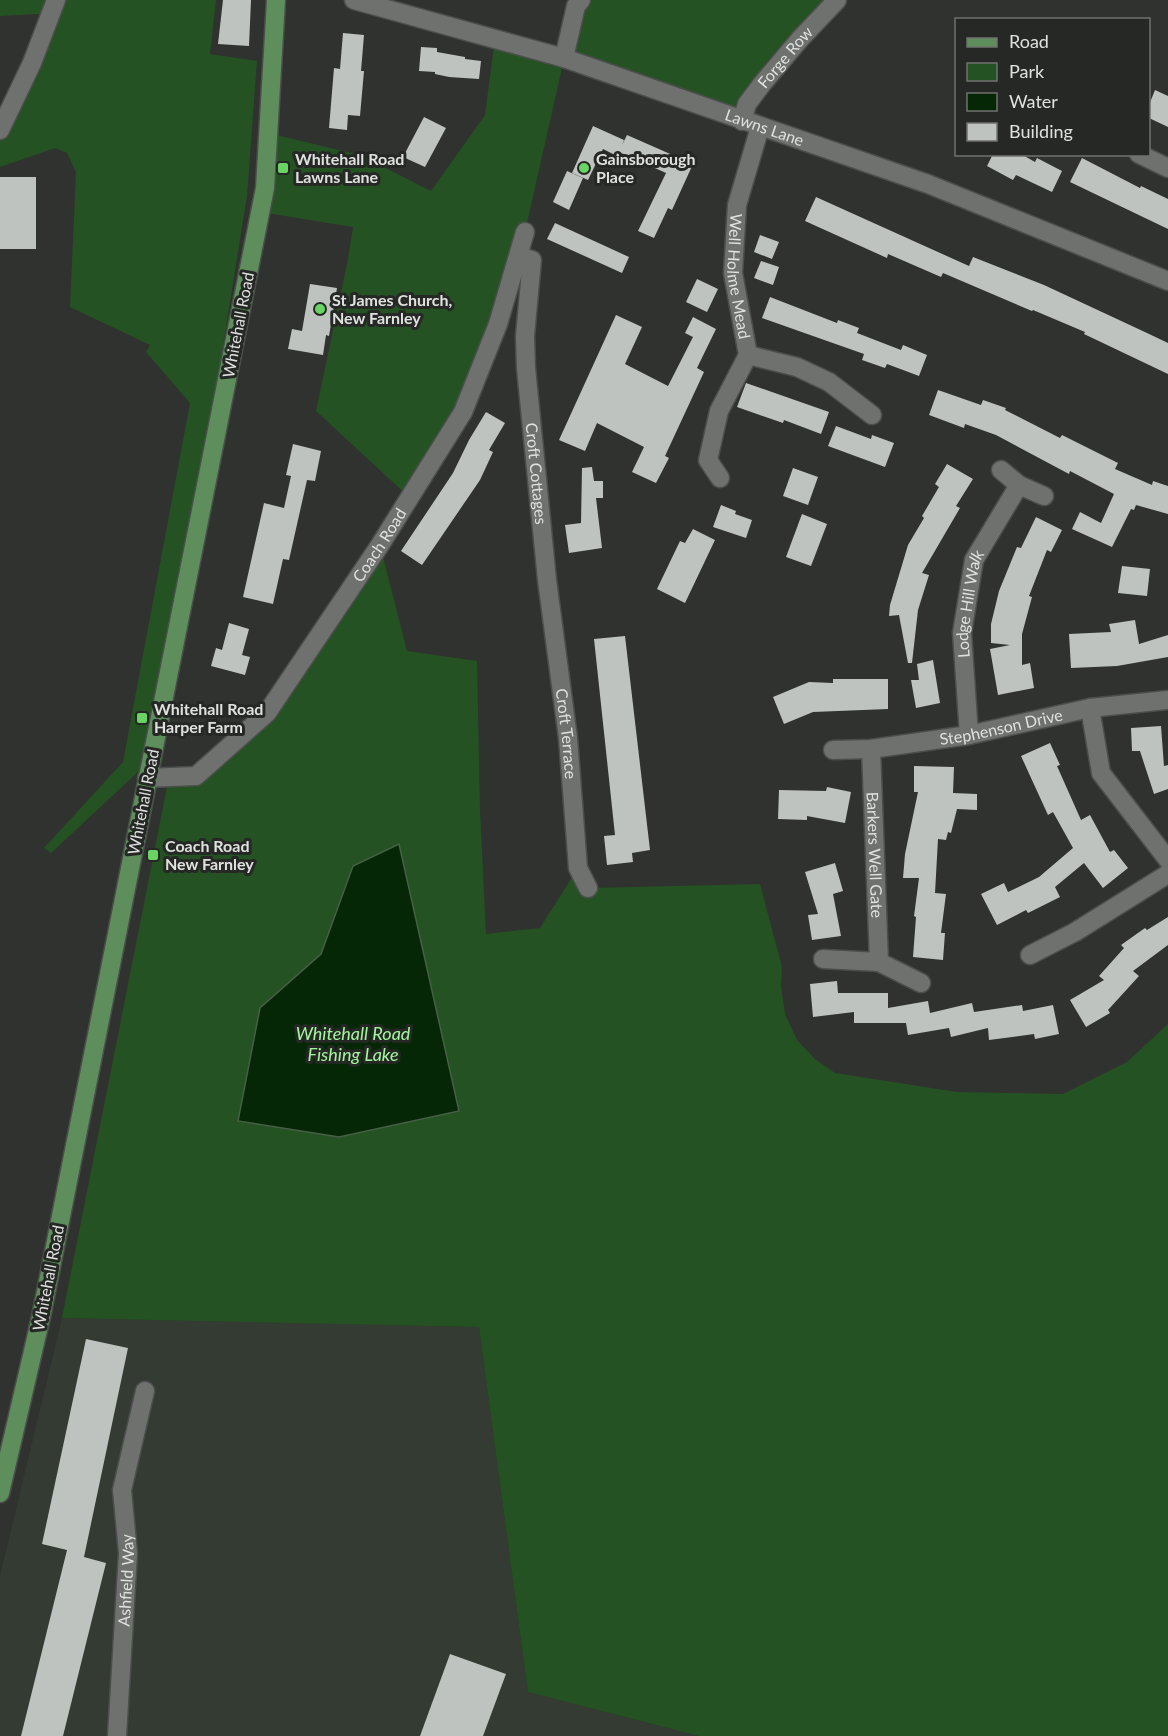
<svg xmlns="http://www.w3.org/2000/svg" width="1168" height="1736" font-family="Lato,sans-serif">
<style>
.built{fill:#343b33}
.green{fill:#255223;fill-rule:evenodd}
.water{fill:#052705;stroke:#465f46;stroke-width:1.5}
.building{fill:#bfc3bf}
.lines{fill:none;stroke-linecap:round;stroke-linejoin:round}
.minor-casing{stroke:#4b4e4b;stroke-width:21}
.major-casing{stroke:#4b4e4b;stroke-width:21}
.minor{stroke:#6e716e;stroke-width:18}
.major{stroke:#5d8e5b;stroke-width:18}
.poi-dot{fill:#69d464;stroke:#252825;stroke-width:2}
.labels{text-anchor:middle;stroke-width:6;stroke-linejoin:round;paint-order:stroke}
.street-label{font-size:16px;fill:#dfe1df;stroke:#252825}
.poi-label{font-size:16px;font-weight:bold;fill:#dfe1df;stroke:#252825;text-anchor:start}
.water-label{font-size:18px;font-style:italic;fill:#a2f79c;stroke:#252825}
</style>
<rect width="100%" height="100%" fill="#2f322f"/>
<polygon class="built" points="62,1318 479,1327 528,1692 699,1736 0,1736 0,1576"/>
<g class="green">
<polygon points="0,0 216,0 210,54 257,61 247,196 220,364 139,771 51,853 44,848 123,762 190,403 146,352 150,345 70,307 76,172 67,153 55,148 0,167 0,130 54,2 40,14 0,16"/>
<polygon points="581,0 837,0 742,121 564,59 525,232 498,324 410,498 316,411 348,259 353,227 260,212 268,133 360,155 431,191 485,115 495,38 564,58"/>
<path d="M 380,545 L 407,651 L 477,661 L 480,809 L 486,934 L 540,928 L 578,868 L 588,888 L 760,884 L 782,967 L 781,986 L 785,1014 L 797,1040 L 815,1059 L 835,1073 L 957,1092 L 1063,1094 L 1127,1062 L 1168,1024 L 1168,1736 L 699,1736 L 528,1692 L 479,1327 L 62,1318 L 169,777 L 196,776 L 267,713 ZM 353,866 L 339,1137 L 260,1008 L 321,954 Z"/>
</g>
<polygon class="water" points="399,844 459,1111 339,1137 238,1121 260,1008 321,954 353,866"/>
<g class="building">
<polygon points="223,0 251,0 249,46 218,44"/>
<polygon points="343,33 364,35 361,71 364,71 360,116 348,115 347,130 329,128 334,68 340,69"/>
<polygon points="421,47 437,48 437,52 465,57 465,59 481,61 479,79 449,77 435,74 435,72 419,71"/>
<polygon points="1155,90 1168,96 1168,127 1149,118 1149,105"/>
<polygon points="424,117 446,128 425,167 403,157"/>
<polygon points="593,126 624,140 622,145 627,135 693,164 672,210 668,208 654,238 638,231 666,173 619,152 617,156 603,149 588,180 572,173"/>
<polygon points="993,154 1021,154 1035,162 1037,158 1062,171 1052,192 1016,175 1013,180 987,166"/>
<polygon points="1082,158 1140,188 1141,186 1168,199 1168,229 1070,182"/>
<polygon points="567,171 583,178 569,210 553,202"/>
<rect x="0" y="177" width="36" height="72"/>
<polygon points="816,197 969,266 973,257 1044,285 1147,333 1168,343 1168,374 1084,334 1085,332 1033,310 1032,311 943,273 941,277 888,254 887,258 805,221"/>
<polygon points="555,223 629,257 622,273 547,239"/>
<polygon points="760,235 779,242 772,259 754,252"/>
<polygon points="761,261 779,267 773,285 754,278"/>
<polygon points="697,279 718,289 707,312 686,302"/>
<polygon points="310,284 337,288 329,336 326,335 323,355 288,349 292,329 302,331"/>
<polygon points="770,297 837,323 838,320 859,328 857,333 901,350 903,345 927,355 919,376 887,364 885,368 862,360 864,354 762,318"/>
<polygon points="616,315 642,327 625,364 668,386 693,337 685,333 693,317 716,329 697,368 704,372 665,456 669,458 656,483 632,472 644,447 597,423 585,451 559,440"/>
<polygon points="746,383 829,412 821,434 784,420 783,423 737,407"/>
<polygon points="938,390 981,405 983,400 1006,408 1005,410 1060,438 1062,435 1118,463 1115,469 1152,485 1153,481 1168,486 1168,514 1136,505 1134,510 1131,509 1112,547 1072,529 1080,512 1101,523 1114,494 1070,471 1069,474 996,435 965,424 964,428 929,415"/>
<polygon points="486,412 505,423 489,450 493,452 480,480 422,565 401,551 453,473 469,440"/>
<polygon points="836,426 871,439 872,435 894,443 885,467 828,446"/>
<polygon points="293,444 321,451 315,481 307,480 289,560 283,559 273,604 243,597 264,503 284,508 291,476 286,475"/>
<polygon points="947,464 973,479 956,506 960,508 922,573 929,575 918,610 912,663 908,663 899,615 889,616 890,605 908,545 924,518 922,516 939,487 935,484"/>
<polygon points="592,467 594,481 603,481 603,498 596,498 602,548 569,553 565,525 581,523 582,468"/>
<polygon points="793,468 818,477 808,505 783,496"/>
<polygon points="721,505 736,511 735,514 752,520 746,538 713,527"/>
<polygon points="802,514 827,524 811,566 786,557"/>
<polygon points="1036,517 1062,530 1051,552 1047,550 1029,596 1032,597 1022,634 1022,665 1030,663 1034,688 998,695 990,649 1010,645 991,643 991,624 999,591 1017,547 1021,548"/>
<polygon points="693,529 715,540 685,603 657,589 680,541 685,543"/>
<polygon points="1122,566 1150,569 1147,596 1118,593"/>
<polygon points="1135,620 1139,644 1168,635 1168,657 1117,666 1071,668 1069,634 1111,632 1109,624"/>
<polygon points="229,623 249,629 242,655 250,657 245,675 211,666 216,648 222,650"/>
<polygon points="625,636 650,850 632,853 633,862 607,865 604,836 615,835 594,639"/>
<polygon points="933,660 940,703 916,708 911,680 919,680 917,664"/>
<polygon points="833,679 888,679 888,709 813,712 784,724 773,697 809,682 833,683"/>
<polygon points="1161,726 1164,766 1168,765 1168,789 1154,794 1140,751 1132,751 1131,728"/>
<polygon points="1050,743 1060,765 1057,766 1081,820 1090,815 1110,852 1114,850 1128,868 1103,888 1084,863 1055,887 1060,897 1028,913 1026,910 997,925 981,894 1004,883 1008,892 1039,877 1073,848 1053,812 1048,815 1021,756"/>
<polygon points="914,766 954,767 953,793 977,794 977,810 957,809 951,833 948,832 946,840 938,839 935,893 946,894 941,933 945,933 943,960 913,957 916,917 914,916 919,878 903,878 905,854 918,792 914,792"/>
<polygon points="827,787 851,792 845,823 807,816 807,820 778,819 779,790 826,791"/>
<polygon points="835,863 843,891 833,894 841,936 812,940 808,915 818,914 805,872"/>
<polygon points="1168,917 1168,945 1133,971 1139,976 1108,1010 1110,1013 1086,1027 1070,1000 1104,980 1099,976 1124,948 1121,945 1145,928 1147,930"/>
<polygon points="837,981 838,993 888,993 888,1008 928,1001 930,1013 972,1003 974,1012 1022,1005 1023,1011 1053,1005 1059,1034 1035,1039 1034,1034 989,1040 988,1028 951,1037 949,1028 908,1035 906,1023 854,1023 854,1012 813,1017 810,984"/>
<polygon points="86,1339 128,1348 84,1557 106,1563 63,1736 21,1736 67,1550 42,1544"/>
<polygon points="450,1654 506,1674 483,1736 420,1736"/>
</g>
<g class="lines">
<g class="minor-casing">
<g id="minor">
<path id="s1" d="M 354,0 L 564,58 L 928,184 L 1168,281"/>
<polyline points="564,58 576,6 581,0"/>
<path id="s2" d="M 742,121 L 747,104 L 762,84 L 800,39 L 837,0"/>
<path id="s3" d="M 760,127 L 737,205 L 733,273 L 748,355 L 797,367 L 829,382 L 872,415"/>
<polyline points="0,130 32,63 56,0"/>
<polyline points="1139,154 1168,168"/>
<path id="s4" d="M 519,256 L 532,260 L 525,336 L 526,368 L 547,580 L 568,738 L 578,868 L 588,888"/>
<polyline points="1001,470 1019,485"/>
<polyline points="720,478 708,460 719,411 748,355"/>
<polyline points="1090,708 1101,773 1168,860"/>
<path id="s5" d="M 969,735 L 962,633 L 974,560 L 1019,485 L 1044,496"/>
<path id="s6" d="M 871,749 L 879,962 L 921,983"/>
<path id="s7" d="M 833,750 L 871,749 L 969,735 L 1090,708 L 1168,700"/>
<path id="s8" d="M 147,778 L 196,776 L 267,713 L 380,545 L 463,412 L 498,324 L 525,232"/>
<polyline points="1030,955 1075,932 1168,874"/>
<polyline points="823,959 879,962"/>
<path id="s9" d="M 117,1736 L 128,1553 L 122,1490 L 145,1391"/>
</g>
</g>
<g class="major-casing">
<polyline id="major" points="0,1493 41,1317 265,188 276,0"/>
</g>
<use href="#minor" class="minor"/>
<use href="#major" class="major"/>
</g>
<g class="poi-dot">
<rect x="277" y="162" width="12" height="12" rx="3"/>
<circle cx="584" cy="168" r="6"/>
<circle cx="320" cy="309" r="6"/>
<rect x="136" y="712" width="12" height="12" rx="3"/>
<rect x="147" y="849" width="12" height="12" rx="3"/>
</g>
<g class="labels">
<g class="street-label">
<text dy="6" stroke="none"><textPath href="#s2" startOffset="78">Forge Row</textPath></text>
<text dy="6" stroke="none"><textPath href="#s1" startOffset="430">Lawns Lane</textPath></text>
<text dy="6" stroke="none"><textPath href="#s3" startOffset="153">Well Holme Mead</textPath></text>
<text transform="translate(238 325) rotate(-79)" y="6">Whitehall Road</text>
<text dy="6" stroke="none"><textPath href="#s4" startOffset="228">Croft Cottages</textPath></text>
<text dy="6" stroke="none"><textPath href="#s8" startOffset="346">Coach Road</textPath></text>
<text dy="6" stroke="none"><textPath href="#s5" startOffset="132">Lodge Hill Walk</textPath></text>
<text dy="6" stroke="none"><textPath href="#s7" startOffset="170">Stephenson Drive</textPath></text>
<text dy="6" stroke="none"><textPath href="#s4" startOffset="490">Croft Terrace</textPath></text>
<text transform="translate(143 802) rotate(-79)" y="6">Whitehall Road</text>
<text dy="6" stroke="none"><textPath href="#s6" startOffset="106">Barkers Well Gate</textPath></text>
<text transform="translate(48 1278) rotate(-79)" y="6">Whitehall Road</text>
<text dy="6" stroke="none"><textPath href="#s9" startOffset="156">Ashfield Way</textPath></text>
</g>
<g class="poi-label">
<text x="295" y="165">Whitehall Road<tspan x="295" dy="18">Lawns Lane</tspan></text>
<text x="596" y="165">Gainsborough<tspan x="596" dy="18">Place</tspan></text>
<text x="332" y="306">St James Church,<tspan x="332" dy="18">New Farnley</tspan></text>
<text x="154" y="715">Whitehall Road<tspan x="154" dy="18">Harper Farm</tspan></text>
<text x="165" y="852">Coach Road<tspan x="165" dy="18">New Farnley</tspan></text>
</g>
<g class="water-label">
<text x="353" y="1040">Whitehall Road<tspan x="353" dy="21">Fishing Lake</tspan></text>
</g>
</g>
<rect x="955" y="18" width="195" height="138" fill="#252825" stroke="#6f726f" stroke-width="1.5"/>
<rect x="967" y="38" width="30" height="9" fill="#5d8e5b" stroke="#6f726f" stroke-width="1.5"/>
<text x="1009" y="48" font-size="18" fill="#dfe1df">Road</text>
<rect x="967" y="63" width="30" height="18" fill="#255223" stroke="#6f726f" stroke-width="1.5"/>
<text x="1009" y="78" font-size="18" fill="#dfe1df">Park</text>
<rect x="967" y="93" width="30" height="18" fill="#052705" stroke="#6f726f" stroke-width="1.5"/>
<text x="1009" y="108" font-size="18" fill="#dfe1df">Water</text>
<rect x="967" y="123" width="30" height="18" fill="#bfc3bf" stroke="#6f726f" stroke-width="1.5"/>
<text x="1009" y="138" font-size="18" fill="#dfe1df">Building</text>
</svg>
